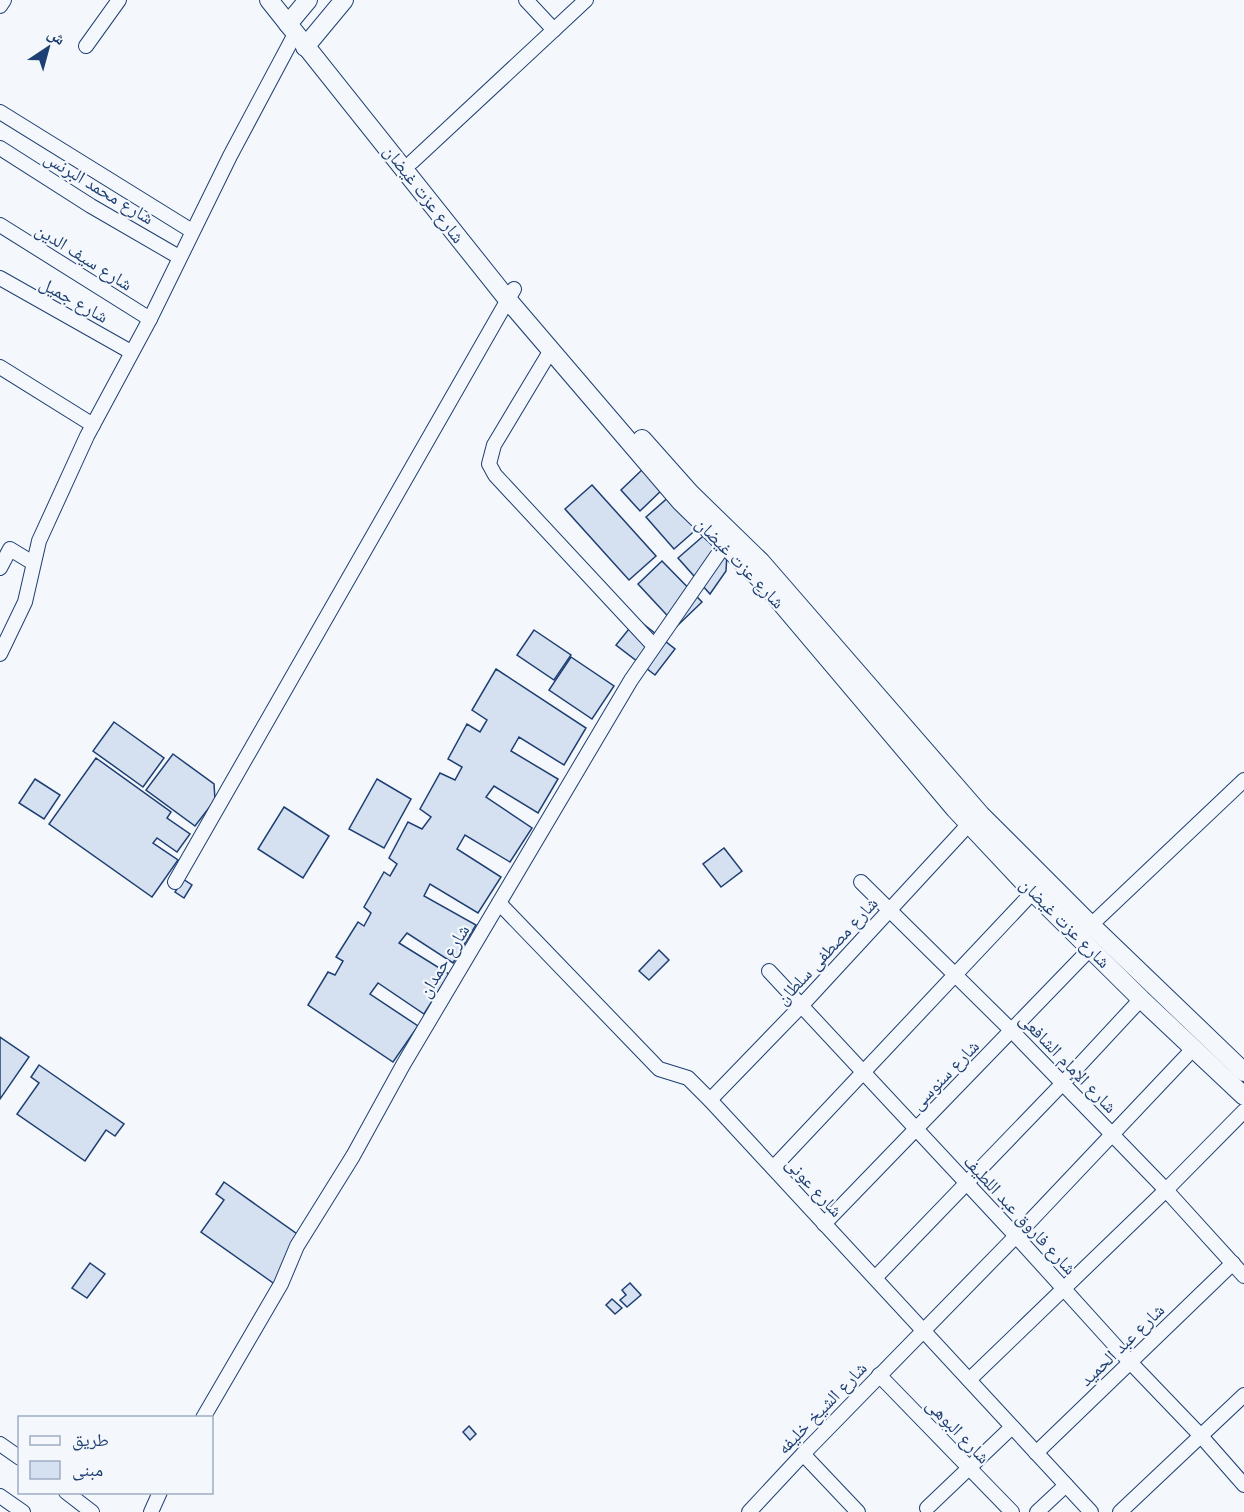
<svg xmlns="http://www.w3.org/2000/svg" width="1244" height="1512" font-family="'PT Sans','Noto Naskh Arabic',sans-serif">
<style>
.building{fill:#d5e0f0;stroke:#1d3f73;stroke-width:1.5}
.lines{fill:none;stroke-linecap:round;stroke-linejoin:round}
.street-casing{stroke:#1d3f73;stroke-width:16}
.secondary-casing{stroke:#1d3f73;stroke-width:20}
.street{stroke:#f4f7fb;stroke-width:14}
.secondary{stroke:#f4f7fb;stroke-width:18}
.labels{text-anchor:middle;stroke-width:4.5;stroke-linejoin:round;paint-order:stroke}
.street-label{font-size:18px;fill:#1d3f73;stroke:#f4f7fb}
</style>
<rect width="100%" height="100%" fill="#f4f7fb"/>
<g class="building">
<polygon points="645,467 664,488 640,511 621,490"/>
<polygon points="592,485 656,556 629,580 565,509"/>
<polygon points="671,495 699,527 674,549 646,517"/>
<polygon points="709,531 727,553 726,571 710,594 678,558"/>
<polygon points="662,561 702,602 677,626 638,584"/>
<polygon points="637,619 675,649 655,675 616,645"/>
<polygon points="534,630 571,655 554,680 517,655"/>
<polygon points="571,657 614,686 592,719 549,690"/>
<polygon points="496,669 586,728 564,765 519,737 511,751 558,779 538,813 494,786 486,797 532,828 510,862 465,835 457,849 501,877 478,913 430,884 424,896 476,925 453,963 407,933 399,943 449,974 424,1014 378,983 370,994 418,1026 393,1062 308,1005 328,972 335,975 343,961 336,957 358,922 364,926 371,913 364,907 384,872 390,876 397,864 389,858 408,822 422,829 431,817 420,809 440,773 455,780 462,767 448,759 467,724 480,732 487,720 472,710"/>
<polygon points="114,722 164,758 143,787 93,751"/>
<polygon points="173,754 214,784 215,800 195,826 146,790"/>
<polygon points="96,758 171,812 167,818 190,834 177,852 157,838 153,843 178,860 152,897 49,824"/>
<polygon points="35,779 60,795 44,819 19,803"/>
<polygon points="377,779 411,799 384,848 349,829"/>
<polygon points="284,807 329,836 303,878 258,849"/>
<polygon points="724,848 742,871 721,887 703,864"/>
<polygon points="183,879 192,885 184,898 175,892"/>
<polygon points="659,950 669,960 649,980 639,971"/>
<polygon points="0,1037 29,1057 0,1099"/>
<polygon points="39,1065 124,1124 115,1136 106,1130 85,1161 17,1114 39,1083 31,1077"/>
<polygon points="224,1182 307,1241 276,1285 201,1232 224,1200 216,1194"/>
<polygon points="90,1263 105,1274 87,1298 72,1288"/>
<polygon points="630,1283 641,1295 627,1307 620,1300 626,1295 622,1290"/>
<polygon points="612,1299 622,1308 615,1314 606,1305"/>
<polygon points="469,1426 476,1434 470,1440 463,1432"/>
</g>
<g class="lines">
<g class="street-casing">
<g id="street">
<polyline points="526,0 554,30"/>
<polyline points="0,6 4,0"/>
<polyline points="86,46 119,0"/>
<polyline points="0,112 192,231"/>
<polyline points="0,148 91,206 179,257"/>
<polyline points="412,162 586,0"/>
<polyline points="0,225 150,319"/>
<polyline points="0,278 131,352"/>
<polyline points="551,350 494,445 489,464 495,475 654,646"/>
<polyline points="0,367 93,425"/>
<polyline points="0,568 10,549 33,563"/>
<polyline points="0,654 25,602 39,541 87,436 150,319 230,156 295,34"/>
<polyline points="175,882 514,289"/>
<polyline points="861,882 1012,1031 1166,1190 1244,1276"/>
<polyline points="499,903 659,1069 688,1078 710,1100 1091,1512"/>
<polyline points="1091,925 1244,780"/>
<polyline points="769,971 1016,1236 1130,1362 1201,1436 1244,1485"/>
<polyline points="710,1100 801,1006 969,824"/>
<polyline points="773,1168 1033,892"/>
<polyline points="824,1224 1090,949"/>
<polyline points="875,1278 1063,1083 1141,999"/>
<polyline points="879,1375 1012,1512"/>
<polyline points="969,1380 1166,1190 1244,1111"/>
<polyline points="203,1418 281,1284 297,1246 353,1156 403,1065 631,680 730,537"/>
<polyline points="0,1444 20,1458"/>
<polyline points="1036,1453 1233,1263"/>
<polyline points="803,1454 858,1512"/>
<polyline points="66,1492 92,1512"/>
<polyline points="0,1496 23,1512"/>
<polyline points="927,1508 1012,1427"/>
<polyline points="151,1512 160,1492"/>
<polyline points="749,1512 803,1454 1016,1236 1193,1049"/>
<polyline points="1037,1512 1066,1485"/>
<polyline points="1120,1512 1244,1395"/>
</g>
</g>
<g class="secondary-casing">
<g id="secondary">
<polyline points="269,0 508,300 680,501 765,584 955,809 1033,892 1141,999 1244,1096"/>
<polyline points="288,24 308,0"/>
<polyline points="305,47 344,0"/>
<polyline points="642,439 690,493 761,562 980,814 1091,925 1244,1072"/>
</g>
</g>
<use href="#street" class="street"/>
<use href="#secondary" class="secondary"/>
</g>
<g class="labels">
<g class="street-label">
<text transform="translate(99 188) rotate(31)" y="6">شارع محمد البرنس</text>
<text transform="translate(424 194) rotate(52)" y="6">شارع عزت غيضان</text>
<text transform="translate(84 257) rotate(32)" y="6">شارع سيف الدين</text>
<text transform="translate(74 300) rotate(29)" y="6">شارع جميل</text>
<text transform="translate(740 563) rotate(46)" y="6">شارع عزت غيضان</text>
<text transform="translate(1065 923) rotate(45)" y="6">شارع عزت غيضان</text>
<text transform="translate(827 951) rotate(-47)" y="6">شارع مصطفى سلطان</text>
<text transform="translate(444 961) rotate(-59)" y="6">شارع حمدان</text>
<text transform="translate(1068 1063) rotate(46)" y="6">شارع الإمام الشافعى</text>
<text transform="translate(945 1075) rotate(-46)" y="6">شارع سنوسى</text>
<text transform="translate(814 1187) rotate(47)" y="6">شارع عونى</text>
<text transform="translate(1020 1215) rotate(47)" y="6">شارع فاروق عبد اللطيف</text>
<text transform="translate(1122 1345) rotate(-44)" y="6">شارع عبد الحميد</text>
<text transform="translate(822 1408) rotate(-46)" y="6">شارع الشيخ خليفه</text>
<text transform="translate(958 1431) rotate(46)" y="6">شارع البوهى</text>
</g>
</g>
<rect x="18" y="1416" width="195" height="78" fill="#f4f7fb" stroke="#9eadc5" stroke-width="1.5"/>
<rect x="30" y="1436" width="30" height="9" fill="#f4f7fb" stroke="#9eadc5" stroke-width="1.5"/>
<text x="72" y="1446" font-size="18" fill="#1d3f73">طريق</text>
<rect x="30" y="1461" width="30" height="18" fill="#d5e0f0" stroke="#9eadc5" stroke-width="1.5"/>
<text x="72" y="1476" font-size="18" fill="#1d3f73">مبنى</text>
<g transform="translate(48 48) rotate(36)" stroke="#f4f7fb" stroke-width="4.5" paint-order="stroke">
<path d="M0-4.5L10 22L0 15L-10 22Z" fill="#1d3f73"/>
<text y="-9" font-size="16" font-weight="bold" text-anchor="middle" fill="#1d3f73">ش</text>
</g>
</svg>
